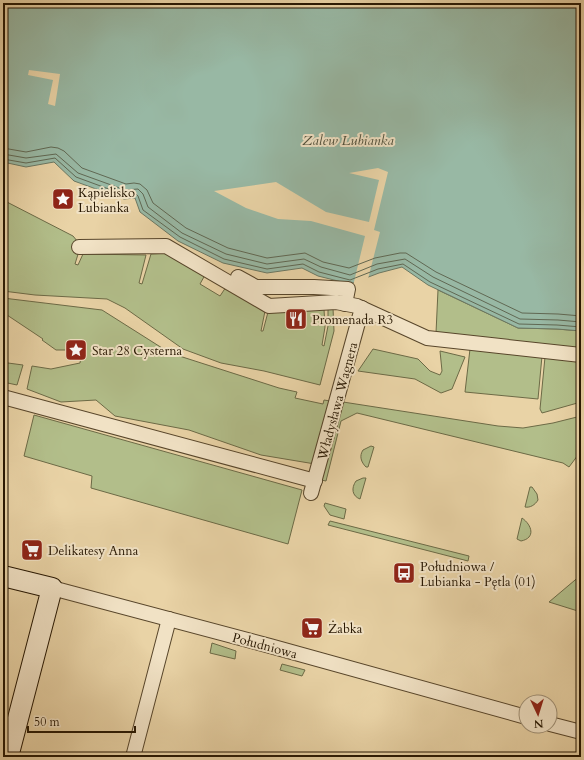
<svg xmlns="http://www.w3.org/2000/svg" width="584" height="760" font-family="Cardo,serif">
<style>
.green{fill:#b2be8a;stroke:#6c6a46}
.water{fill:#98b8a4;stroke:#6b7863}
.pier{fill:#e9d3a6}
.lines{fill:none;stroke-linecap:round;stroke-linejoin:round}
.shore{stroke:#606853;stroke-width:1}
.street-casing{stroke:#58462b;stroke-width:16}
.secondary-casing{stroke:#271702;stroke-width:22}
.street{stroke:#f1e2c5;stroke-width:14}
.secondary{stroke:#f1e2c5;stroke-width:20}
.labels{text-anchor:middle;stroke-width:4;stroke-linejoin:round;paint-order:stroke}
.poi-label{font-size:13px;fill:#271702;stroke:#f1e2c5;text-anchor:start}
.street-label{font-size:13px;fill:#271702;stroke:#f1e2c5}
.water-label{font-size:14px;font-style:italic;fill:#4f4f3b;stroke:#f1e2c5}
</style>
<rect width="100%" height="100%" fill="#e9d3a6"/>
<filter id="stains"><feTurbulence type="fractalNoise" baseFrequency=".005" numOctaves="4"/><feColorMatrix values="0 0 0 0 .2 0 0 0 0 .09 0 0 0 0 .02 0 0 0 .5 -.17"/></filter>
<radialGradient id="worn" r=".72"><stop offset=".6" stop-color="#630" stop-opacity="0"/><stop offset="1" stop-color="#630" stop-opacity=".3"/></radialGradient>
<g class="green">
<polygon points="3,200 73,236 78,242 79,251 75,264 78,265 83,254 146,255 139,283 142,284 151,254 169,253 205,275 200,284 220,296 226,287 265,311 261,331 263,331 268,312 324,309 325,327 322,345 324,346 328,326 328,308 333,308 334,331 320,385 264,371 221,363 183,349 125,308 107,299 35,295 3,291"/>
<polygon points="438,290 518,328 557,329 581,331 581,350 436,333"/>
<polygon points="3,298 102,310 170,353 279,388 297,392 295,398 323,404 324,400 330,401 315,464 261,455 189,430 115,416 96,400 61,402 27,389 32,366 51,369 80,363 82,350 56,350 42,340 43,339 7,315 6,317 3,315"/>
<polygon points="373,349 418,359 430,371 440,375 442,371 440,351 465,357 452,389 441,393 415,379 358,371"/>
<polygon points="470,349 542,356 538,399 465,392"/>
<polygon points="3,357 8,363 23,365 17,385 3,382"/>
<polygon points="545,357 581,360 581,402 542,413 540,409"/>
<polygon points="343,402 498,426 523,428 553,423 581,416 581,451 569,467 563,463 357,413 341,421 326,481 321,480"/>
<polygon points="34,415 302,490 288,544 91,488 92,476 24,456"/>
<path d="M 371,446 L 374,447 L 368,467 L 366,467 C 361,462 359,456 363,450 Z"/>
<path d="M 363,478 L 366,478 L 360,499 C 352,496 351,488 356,481 Z"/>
<path d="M 530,487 L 532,487 L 537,494 L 538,500 C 535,505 530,508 525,507 Z"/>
<polygon points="325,503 346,509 344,519 330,515 324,506"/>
<path d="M 522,518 C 532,525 536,538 521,541 L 517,539 Z"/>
<polygon points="330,521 469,556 468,561 328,525"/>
<polygon points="581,575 581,612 549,602"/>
<polygon points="212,643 236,651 235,659 210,653"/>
<polygon points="282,664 305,670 302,676 280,670"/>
</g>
<polygon class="water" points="3,3 581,3 581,331 557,329 518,328 428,285 402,267 379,273 350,284 318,276 302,268 267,273 223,263 178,241 140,212 135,198 124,199 74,181 54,162 26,167 3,162"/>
<g class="pier">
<polygon points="29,70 60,74 55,106 48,104 53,80 28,75"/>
<polygon points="378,168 388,172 374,230 380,232 368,279 353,286 365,236 311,221 278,219 246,208 214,191 276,182 326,212 369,222 379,180 349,173"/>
</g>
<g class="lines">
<g class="shore">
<polyline points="3,148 26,152 51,147 58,148 64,151 82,168 126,184 134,183 140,184 147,190 153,203 186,228 228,248 267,258 305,253 323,262 349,268 375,258 400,253 406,253 436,272 522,313 558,314 581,316"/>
<polyline points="3,154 26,158 56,154 78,173 125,190 138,189 143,194 148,207 182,233 226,254 267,264 304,259 321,267 350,275 377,264 405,259 433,277 520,319 558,320 581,322"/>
<polyline points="3,159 26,163 55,158 76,177 125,195 136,194 138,196 143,210 180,237 224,259 267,269 303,264 319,272 350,280 378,269 403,264 430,282 519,324 557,325 581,327"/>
</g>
<g class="street-casing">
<g id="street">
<polyline points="79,247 166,246 269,306 336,302 357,306 427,338 581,355"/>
<polyline points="238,277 256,287 314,287 348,289 345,304"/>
<polyline points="3,397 315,481"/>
<polyline points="311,493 362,308"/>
<polyline points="52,588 270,646 526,717"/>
<polyline points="550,724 581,732"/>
<polyline points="133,757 169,619"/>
</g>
</g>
<g class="secondary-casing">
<polyline id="secondary" points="3,576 52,588 8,757"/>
</g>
<use href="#street" class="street"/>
<use href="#secondary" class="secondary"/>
</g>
<defs>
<g id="sight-square" transform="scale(1.15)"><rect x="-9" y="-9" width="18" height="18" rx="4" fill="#8f2418" stroke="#f1e2c5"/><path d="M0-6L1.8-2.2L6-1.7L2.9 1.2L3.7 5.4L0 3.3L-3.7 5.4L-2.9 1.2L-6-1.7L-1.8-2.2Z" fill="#fff"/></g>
<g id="restaurant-square" transform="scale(1.15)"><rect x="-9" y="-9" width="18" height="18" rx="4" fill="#8f2418" stroke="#f1e2c5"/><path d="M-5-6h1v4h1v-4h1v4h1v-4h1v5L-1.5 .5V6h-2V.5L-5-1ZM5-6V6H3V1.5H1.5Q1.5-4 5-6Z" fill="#fff"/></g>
<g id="supermarket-square" transform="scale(1.15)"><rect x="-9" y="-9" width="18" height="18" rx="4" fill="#8f2418" stroke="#f1e2c5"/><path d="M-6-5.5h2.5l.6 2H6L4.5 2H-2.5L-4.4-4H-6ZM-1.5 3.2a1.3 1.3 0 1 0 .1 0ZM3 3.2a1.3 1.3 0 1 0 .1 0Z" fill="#fff"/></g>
<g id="bus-square" transform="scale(1.15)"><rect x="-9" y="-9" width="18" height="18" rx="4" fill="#8f2418" stroke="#f1e2c5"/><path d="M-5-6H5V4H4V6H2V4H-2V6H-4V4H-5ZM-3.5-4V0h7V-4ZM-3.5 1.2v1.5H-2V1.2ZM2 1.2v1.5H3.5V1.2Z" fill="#fff"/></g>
</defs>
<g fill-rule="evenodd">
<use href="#sight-square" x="63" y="199"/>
<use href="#restaurant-square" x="296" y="319"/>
<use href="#sight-square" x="76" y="350"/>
<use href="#supermarket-square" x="32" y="550"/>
<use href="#bus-square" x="404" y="573"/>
<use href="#supermarket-square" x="312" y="628"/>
</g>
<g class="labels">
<g class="poi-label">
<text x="78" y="197">Kąpielisko<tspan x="78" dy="15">Lubianka</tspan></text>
<text x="312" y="324">Promenada R3</text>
<text x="92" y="355">Star 28 Cysterna</text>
<text x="48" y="555">Delikatesy Anna</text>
<text x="420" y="571">Południowa /<tspan x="420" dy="15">Lubianka - Pętla (01)</tspan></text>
<text x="328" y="633">Żabka</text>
</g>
<g class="street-label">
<text transform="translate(337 401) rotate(-75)" y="5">Władysława Wagnera</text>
<text transform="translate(265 645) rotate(15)" y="5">Południowa</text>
</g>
<g class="water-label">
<text x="348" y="145">Zalew Lubianka</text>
</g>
</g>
<rect width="584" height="760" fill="none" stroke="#e9d3a6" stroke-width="16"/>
<rect x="4" y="4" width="576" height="752" fill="none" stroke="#271702" stroke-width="2"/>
<rect x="8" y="8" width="568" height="744" fill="none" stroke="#271702"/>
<g transform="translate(538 714) rotate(176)"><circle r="19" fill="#f1e2c5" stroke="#a09177"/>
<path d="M0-3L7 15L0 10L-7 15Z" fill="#8f2418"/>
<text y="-6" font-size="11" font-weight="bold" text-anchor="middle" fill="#271702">N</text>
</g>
<path d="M28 726v6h107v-6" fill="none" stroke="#271702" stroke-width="2"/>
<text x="34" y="726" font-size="12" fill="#271702" stroke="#f1e2c5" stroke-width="3" paint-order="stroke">50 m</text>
<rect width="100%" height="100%" filter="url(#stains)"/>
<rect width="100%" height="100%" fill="url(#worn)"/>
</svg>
